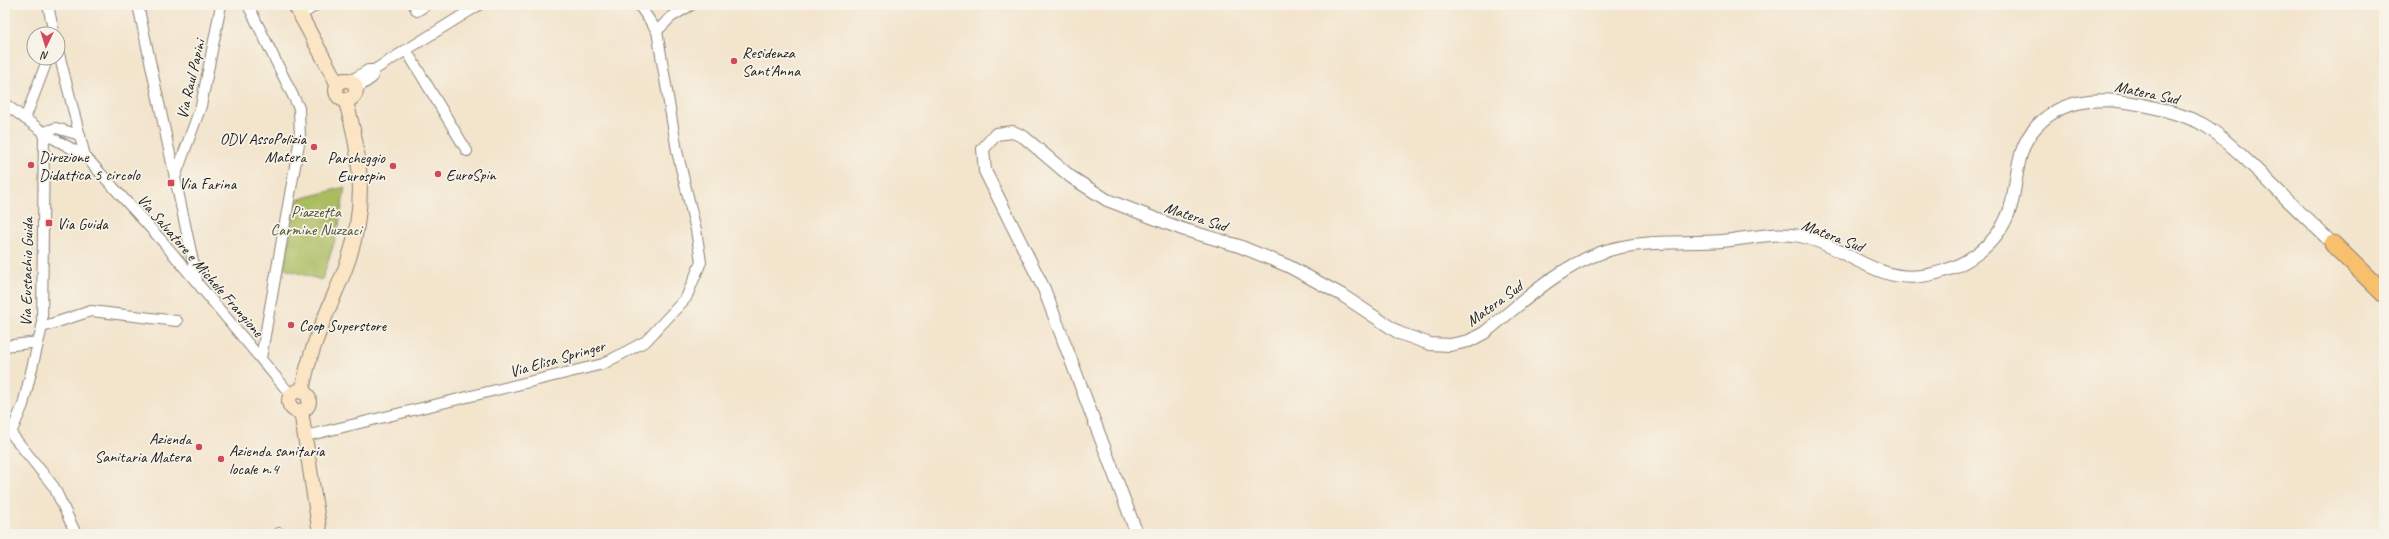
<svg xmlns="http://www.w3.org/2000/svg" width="2389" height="539" font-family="Caveat,sans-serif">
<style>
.green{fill:#aabc60;stroke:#636c3e}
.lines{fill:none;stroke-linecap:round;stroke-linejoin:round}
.minor-casing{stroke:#888074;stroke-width:12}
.tertiary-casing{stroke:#888074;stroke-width:14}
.secondary-casing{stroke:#888074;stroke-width:16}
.trunk-casing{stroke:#888074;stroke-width:19}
.minor{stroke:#fff;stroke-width:10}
.tertiary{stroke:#fff;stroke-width:12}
.secondary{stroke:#fce5c4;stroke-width:14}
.trunk{stroke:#f8bf6c;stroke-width:17}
.poi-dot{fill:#d1495b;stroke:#f7f3e8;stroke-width:1.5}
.labels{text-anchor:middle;stroke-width:3.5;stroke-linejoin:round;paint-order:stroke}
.poi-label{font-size:16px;fill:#1c1c1c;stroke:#f7f3e8;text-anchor:start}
.street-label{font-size:16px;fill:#1c1c1c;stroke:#f7f3e8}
.park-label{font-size:16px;fill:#4e5434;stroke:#f7f3e8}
</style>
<rect width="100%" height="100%" fill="#f7f3e8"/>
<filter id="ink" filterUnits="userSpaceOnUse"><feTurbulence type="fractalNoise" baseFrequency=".025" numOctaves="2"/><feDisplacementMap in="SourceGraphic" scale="8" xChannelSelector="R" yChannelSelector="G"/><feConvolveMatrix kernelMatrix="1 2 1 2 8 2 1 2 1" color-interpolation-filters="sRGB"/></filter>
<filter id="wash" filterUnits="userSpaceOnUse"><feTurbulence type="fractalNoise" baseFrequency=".012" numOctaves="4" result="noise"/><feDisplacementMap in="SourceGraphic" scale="16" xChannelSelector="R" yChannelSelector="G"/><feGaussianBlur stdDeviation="0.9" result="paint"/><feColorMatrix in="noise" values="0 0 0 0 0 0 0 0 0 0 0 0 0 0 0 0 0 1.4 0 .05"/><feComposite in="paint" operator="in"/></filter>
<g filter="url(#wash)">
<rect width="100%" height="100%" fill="#f3e4cc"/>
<polygon class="green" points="345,187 338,231 322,280 284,269 296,200"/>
</g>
<g filter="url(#ink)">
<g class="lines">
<g class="minor-casing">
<g id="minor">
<polyline points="48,5 54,34"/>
<polyline points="138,5 197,280"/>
<polyline points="248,5 299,108 300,138 261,358"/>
<polyline points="414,5 417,11 426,5"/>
<polyline points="301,15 316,5"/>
<polyline points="657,31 671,17 691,5"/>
<polyline points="58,50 85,156"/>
<polyline points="406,50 467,151"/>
<polyline points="350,81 368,70 374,70 479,5"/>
<polyline points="356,89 372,78 374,70"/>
<polyline points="5,104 49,136 85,156 163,242 291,395"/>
<polyline points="25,119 48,58"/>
<polyline points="44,132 56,128 80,135"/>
<polyline points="174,180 201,106 221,5"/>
<polyline points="42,327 91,311 177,321"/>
<polyline points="5,346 38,342"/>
<polyline points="5,426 54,487 76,534"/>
<polyline points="11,433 23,405 42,327 44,132"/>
<polyline points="306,436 603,364 646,341 686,298 701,262 696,230 677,151 657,31 639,5"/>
<polyline points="278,534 279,533"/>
</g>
</g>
<g class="tertiary-casing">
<path id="tertiary" d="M 1137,534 L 1044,289 L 985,171 L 983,149 L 996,134 L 1013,132 L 1024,137 L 1071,177 L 1107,200 L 1182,229 L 1239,246 L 1288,266 L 1342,295 L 1399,333 L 1430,344 L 1450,345 L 1469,341 L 1484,333 C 1521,304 1558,267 1603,252 C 1640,239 1684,244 1722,241 C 1747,239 1775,231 1800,236 C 1841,244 1877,283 1921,276 C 1961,271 2002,245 2012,202 C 2017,180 2017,152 2031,133 C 2062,91 2116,97 2160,109 C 2174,113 2190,117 2204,125 C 2224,137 2242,156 2259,172 C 2283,196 2308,220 2333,244"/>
</g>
<g class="secondary-casing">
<g id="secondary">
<polyline points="295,5 338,85"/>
<circle cx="346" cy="90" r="10"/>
<circle cx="299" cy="401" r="10"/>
<path d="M 302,392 C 309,349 328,311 344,272 C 367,214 363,158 345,99"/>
<polyline points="301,411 320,534"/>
</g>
</g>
<g class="trunk-casing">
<polyline id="trunk" points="2333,244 2384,294"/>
</g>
<use href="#minor" class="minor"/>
<use href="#tertiary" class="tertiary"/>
<use href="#secondary" class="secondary"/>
<use href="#trunk" class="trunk"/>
</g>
</g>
<g class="poi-dot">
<circle cx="734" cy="61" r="4"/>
<circle cx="314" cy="147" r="4"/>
<circle cx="31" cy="165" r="4"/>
<circle cx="393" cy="166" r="4"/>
<circle cx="438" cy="174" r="4"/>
<rect x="167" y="179" width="8" height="8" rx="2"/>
<rect x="45" y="219" width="8" height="8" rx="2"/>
<circle cx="291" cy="325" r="4"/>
<circle cx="199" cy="447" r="4"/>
<circle cx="221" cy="459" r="4"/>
</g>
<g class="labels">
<g class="poi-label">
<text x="742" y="58">Residenza<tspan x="742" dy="18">Sant'Anna</tspan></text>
<text x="306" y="144" text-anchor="end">ODV AssoPolizia<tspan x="306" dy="18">Matera</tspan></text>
<text x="39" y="162">Direzione<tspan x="39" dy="18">Didattica 5 circolo</tspan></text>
<text x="385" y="163" text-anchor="end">Parcheggio<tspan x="385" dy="18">Eurospin</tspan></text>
<text x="446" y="180">EuroSpin</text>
<text x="179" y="189">Via Farina</text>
<text x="57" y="229">Via Guida</text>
<text x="299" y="331">Coop Superstore</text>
<text x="191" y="444" text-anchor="end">Azienda<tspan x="191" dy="18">Sanitaria Matera</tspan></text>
<text x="229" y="456">Azienda sanitaria<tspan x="229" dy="18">locale n.4</tspan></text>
</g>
<g class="street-label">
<text transform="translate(190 79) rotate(-77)" y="6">Via Raul Papini</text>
<text transform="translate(2147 92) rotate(12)" y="6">Matera Sud</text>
<text transform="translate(1196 216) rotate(18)" y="6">Matera Sud</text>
<text transform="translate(1833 235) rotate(21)" y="6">Matera Sud</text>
<text transform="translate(201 265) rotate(49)" y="6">Via Salvatore e Michele Frangione</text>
<text transform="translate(26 272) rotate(-89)" y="6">Via Eustachio Guida</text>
<text transform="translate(1494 303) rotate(-36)" y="6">Matera Sud</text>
<text transform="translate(557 358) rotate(-16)" y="6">Via Elisa Springer</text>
</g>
<g class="park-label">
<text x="316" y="217">Piazzetta<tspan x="316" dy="18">Carmine Nuzzaci</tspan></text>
</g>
</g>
<rect width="2389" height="539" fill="none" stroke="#f7f3e8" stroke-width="20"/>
<g transform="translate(46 46) rotate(184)"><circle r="19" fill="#f7f3e8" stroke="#9f9d96"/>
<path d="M0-3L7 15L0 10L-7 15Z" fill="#d1495b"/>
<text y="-6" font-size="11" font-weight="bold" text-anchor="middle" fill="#1c1c1c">N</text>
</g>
</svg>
